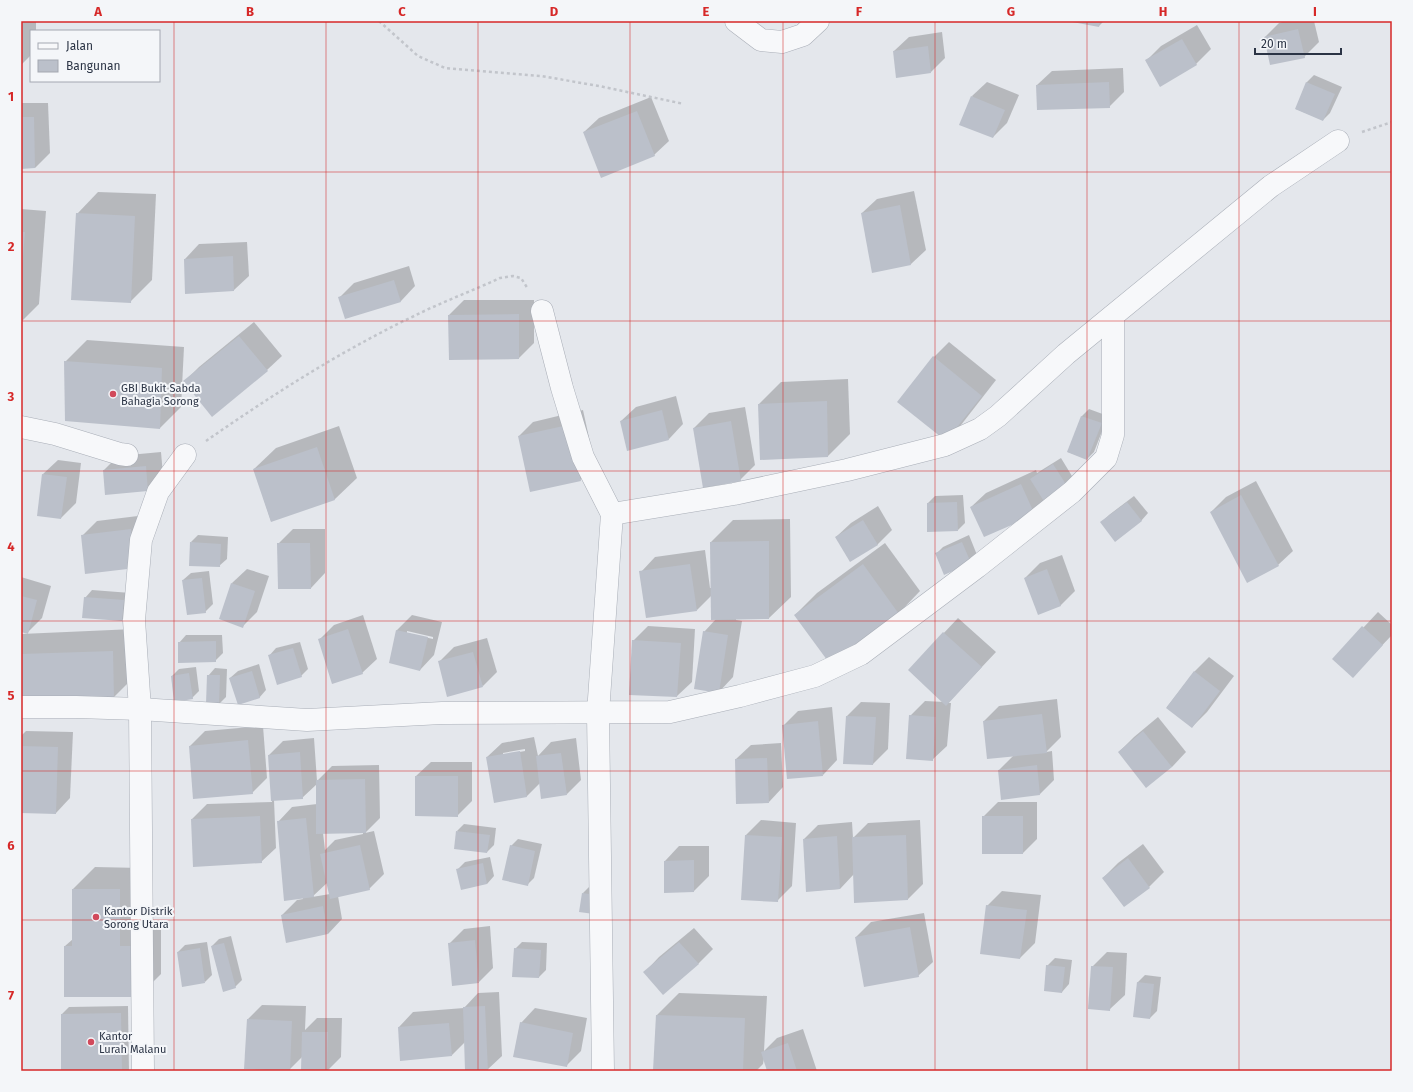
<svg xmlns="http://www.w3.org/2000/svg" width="1413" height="1092" font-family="'Fira Sans',sans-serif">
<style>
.shadow{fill:#0003;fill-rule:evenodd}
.building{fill:#bbc0ca}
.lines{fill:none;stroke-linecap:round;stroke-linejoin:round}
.minor-casing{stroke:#a9aeb7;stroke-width:23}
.path{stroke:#c2c5cb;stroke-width:2.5;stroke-dasharray:3 3;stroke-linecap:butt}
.minor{stroke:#f7f8fa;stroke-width:22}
.grid{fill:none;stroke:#d62828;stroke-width:1;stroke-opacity:0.55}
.poi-dot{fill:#d1495b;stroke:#f4f6f9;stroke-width:1.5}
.labels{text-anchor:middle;stroke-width:4;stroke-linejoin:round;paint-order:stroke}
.poi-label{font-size:11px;fill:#2b3445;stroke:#f4f6f9;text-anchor:start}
.neatline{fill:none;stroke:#d62828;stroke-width:1.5}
.grid-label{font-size:13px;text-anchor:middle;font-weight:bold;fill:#d62828}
</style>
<rect width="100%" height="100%" fill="#e4e7ec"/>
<g class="shadow">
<polygon points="21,21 36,21 36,31 31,31 31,55 21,65"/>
<polygon points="1070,21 1104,21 1099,26"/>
<polygon points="1286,21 1314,21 1319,42 1304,57 1265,37 1279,23"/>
<polygon points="1197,25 1211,49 1196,64 1161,85 1146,61 1161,46"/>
<polygon points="942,32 945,58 931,72 894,51 909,37"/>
<polygon points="1123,68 1124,92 1109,107 1037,85 1052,71"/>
<polygon points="1314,75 1342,87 1330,113 1323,120 1296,109 1307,82"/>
<polygon points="987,82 1019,95 1007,123 993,137 972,96"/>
<polygon points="651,97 669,141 654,155 584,132 599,118"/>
<polygon points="21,103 48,103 50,153 35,168 21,168"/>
<polygon points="914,191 926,250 911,264 873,272 862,213 877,199"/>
<polygon points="98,192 156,194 152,280 130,302 77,214"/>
<polygon points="21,209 46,211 39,304 21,322"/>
<polygon points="247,242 249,276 234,290 186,292 185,259 199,244"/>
<polygon points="409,266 415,286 401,301 346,318 340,297 354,283"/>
<polygon points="464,300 534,300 534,343 519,358 449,315"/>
<polygon points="254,322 282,356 267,370 184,382 199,367"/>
<polygon points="87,340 184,347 181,407 160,428 65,362"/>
<polygon points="949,342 996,380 961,425 946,439 934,357"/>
<polygon points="848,379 850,434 828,456 761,459 759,404 781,382"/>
<polygon points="676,396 683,424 669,439 621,421 636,407"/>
<polygon points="745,407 755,465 740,480 694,428 709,413"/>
<polygon points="1089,409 1108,416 1094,452 1087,459 1068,452 1082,416"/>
<polygon points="583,410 595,465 580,480 519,436 533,422"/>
<polygon points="339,426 357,478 335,499 271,521 254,469 276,448"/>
<polygon points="161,452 163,475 148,490 104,470 118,456"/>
<polygon points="1061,458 1075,481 1034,514 971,507 986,493 1036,470 1037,473"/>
<polygon points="58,460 81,463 76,503 61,518 43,474"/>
<polygon points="1256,481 1293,551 1278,565 1211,512 1226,497"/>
<polygon points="963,495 965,523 958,530 928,503 935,496"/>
<polygon points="1134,496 1148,513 1141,521 1102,522 1109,515"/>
<polygon points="878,506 892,530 877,545 836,537 851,523"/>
<polygon points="146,515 150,552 82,536 97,521"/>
<polygon points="790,519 791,597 769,618 736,619 736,620 742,621 733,677 719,692 704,632 716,619 712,595 697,610 641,572 655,557 705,550 710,588 712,588 711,542 733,520"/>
<polygon points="293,529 325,529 325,573 311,588 278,544"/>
<polygon points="198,535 228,537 227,559 219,566 191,542"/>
<polygon points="969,535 977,555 970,563 936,554 943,547"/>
<polygon points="885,543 920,591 899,613 795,615 817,593"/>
<polygon points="1062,555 1075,591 1060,606 1025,578 1040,563"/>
<polygon points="247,569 269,576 257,612 243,626 232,583"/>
<polygon points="209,571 213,604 205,612 183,580 191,573"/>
<polygon points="21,577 51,586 42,618 27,633 21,631"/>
<polygon points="92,590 131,593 129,613 122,620 83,617 85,598"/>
<polygon points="1378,612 1392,625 1392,635 1353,676 1334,659"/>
<polygon points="363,615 377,659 362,673 320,639 334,625"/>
<path d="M 412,615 L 442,622 L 434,655 L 420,670 L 390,662 L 397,630 ZM 407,631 L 433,637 L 433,639 L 407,633 Z"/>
<polygon points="958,618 996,652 948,703 951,703 947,746 932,760 910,716 925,701 945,702 909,670"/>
<polygon points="648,626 695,629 692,682 677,696 630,694 633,641"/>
<polygon points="134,629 135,676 113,698 21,701 21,634"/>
<polygon points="186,635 222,635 223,653 215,661 179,643"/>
<polygon points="487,638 497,672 483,686 439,662 454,647"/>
<polygon points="300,642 308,669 301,676 269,656 276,648"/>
<polygon points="1209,657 1234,676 1207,712 1192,727 1167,707 1195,671"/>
<polygon points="259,664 266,690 259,698 230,678 238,671"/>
<polygon points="196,667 199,691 192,698 172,676 179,669"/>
<polygon points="215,668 227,669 226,697 219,704 208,676"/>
<polygon points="1057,699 1061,737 1046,752 1052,751 1054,780 1040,794 999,770 1014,755 984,721 999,706"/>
<polygon points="861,702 890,703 888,749 873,764 847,716"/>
<polygon points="832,707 837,760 823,775 783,726 798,711"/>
<polygon points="1158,717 1186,752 1172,767 1119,752 1134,737"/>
<polygon points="263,726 267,778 252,793 190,746 205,731"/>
<polygon points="26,731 73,732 70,798 56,813 21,812 21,736"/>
<path d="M 534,737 L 538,756 L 551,742 L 576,738 L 581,780 L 567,794 L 540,783 L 527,796 L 495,802 L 487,757 L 502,743 ZM 525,749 L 525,751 L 503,755 L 503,753 Z"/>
<path d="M 314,738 L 317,781 L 332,766 L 379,765 L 380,818 L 365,833 L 374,831 L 384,874 L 369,889 L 338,896 L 342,919 L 328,934 L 282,915 L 297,900 L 303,899 L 278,822 L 292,807 L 317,804 L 317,784 L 302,798 L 274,800 L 276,848 L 261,862 L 192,819 L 207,804 L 272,802 L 269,755 L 283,741 ZM 323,833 L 363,833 L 363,834 L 335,840 L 325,850 ZM 327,883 L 330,894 L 312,897 Z"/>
<polygon points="781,743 783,787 769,802 736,759 751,745"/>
<polygon points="431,762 472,762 472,801 457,816 416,776"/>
<polygon points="998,802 1037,802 1037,839 1023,853 983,817"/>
<polygon points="761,820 796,823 792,886 777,901 742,899 746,835"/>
<polygon points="920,820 923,884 908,899 855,902 854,874 840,889 807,891 804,839 818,825 852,822 853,838 868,823"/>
<polygon points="464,824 496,828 494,845 487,852 457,831"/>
<polygon points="518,839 542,844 534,878 527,885 511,846"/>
<polygon points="1143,844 1164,872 1149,887 1124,906 1103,878 1118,863"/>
<polygon points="679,846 709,846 709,876 694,891 665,892 665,861"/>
<polygon points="490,857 494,876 487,884 458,869 465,862"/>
<polygon points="95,867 142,868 141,924 161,924 161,974 139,996 65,946 73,939 73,889"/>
<polygon points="590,886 594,913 583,893"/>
<polygon points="1002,891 1041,895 1035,943 1020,958 987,906"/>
<polygon points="924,913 933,962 918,976 856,937 871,922"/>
<polygon points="490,926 493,968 479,982 449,944 464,929"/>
<polygon points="694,928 713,949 698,964 645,972 659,957"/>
<polygon points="231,936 242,980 235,987 212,946 219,939"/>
<polygon points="207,942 212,975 205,982 178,952 185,945"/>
<polygon points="522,942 547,943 546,970 539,977 515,949"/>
<polygon points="1107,952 1127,953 1125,995 1110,1009 1092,967"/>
<polygon points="1055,958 1072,960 1069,984 1062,992 1047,966"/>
<polygon points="1145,975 1161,977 1157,1011 1150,1018 1134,1016 1138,982"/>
<polygon points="499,992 502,1056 487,1070 466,1071 465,1042 452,1055 399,1027 413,1012 464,1008 478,993"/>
<polygon points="679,993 767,996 764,1051 777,1038 803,1029 817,1071 768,1071 764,1058 763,1064 756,1071 654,1071 657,1015"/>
<polygon points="262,1005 306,1006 305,1030 317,1018 342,1018 341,1057 327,1071 302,1071 302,1057 289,1070 248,1019"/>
<polygon points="128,1006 129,1071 62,1071 62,1014 69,1007"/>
<polygon points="535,1008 587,1018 581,1051 566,1066 521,1023"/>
</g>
<g class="building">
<polygon points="1067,21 1100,21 1099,27"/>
<polygon points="1298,29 1305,58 1270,65 1264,37"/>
<polygon points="1182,39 1197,65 1160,87 1145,60"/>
<polygon points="928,46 931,73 896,78 893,51"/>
<polygon points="1109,82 1110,108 1037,110 1036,85"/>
<polygon points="1306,82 1335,94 1323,121 1295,109"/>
<polygon points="971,96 1005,110 993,138 959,125"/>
<polygon points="637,111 655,156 601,178 583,132"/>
<polygon points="21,117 34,117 35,168 21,169"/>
<polygon points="900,205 911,265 872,273 861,213"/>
<polygon points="76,213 135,216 131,303 71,300"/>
<polygon points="21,232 25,232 22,268 21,268"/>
<polygon points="233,256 234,291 185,294 184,259"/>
<polygon points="394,280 401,302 345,319 338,297"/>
<polygon points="519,314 519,359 449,360 448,315"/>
<polygon points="239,336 268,371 212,417 183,381"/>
<polygon points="933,356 982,396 946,441 897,402"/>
<polygon points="64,361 162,368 160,429 65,421"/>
<polygon points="827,401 828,457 760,460 758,404"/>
<polygon points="662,410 669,440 627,451 620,421"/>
<polygon points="1081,416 1102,423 1087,460 1067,452"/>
<polygon points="731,421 741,481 703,488 693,428"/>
<polygon points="568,425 581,481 530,492 518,436"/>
<polygon points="317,447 335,500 271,522 253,469"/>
<polygon points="1053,464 1069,489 1045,503 1030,479"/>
<polygon points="146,466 148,491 105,495 103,470"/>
<polygon points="42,474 67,477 61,519 37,516"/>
<polygon points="1021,484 1035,515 984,537 970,507"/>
<polygon points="1241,495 1279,566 1247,583 1210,512"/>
<polygon points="957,502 958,531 927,532 927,503"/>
<polygon points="1127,502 1142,521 1115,542 1100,522"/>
<polygon points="863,520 878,545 850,562 835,537"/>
<polygon points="131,529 136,568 85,574 81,535"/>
<polygon points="769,541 769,619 711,620 710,542"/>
<polygon points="190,542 221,544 220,567 189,566"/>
<polygon points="962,542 971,563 944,575 935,553"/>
<polygon points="277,543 310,543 311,589 278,589"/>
<polygon points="690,564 697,611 646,618 639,571"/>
<polygon points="863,564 899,614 830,664 794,615"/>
<polygon points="1047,569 1061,606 1038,615 1024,578"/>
<polygon points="202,578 206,613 187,615 182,580"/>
<polygon points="231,583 255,591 243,628 219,619"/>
<polygon points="21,596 37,600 28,634 21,632"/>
<polygon points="84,597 124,600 122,621 82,618"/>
<polygon points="1362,626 1383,645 1353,678 1332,659"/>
<polygon points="348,629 363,674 332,684 318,639"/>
<polygon points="396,630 428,637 420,671 389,663"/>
<polygon points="703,631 728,635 719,693 694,689"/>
<polygon points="943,632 982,667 946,706 908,670"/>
<polygon points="632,640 681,643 677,697 629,695"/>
<polygon points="216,641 216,662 178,663 178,642"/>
<polygon points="293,648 302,677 277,685 268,655"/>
<polygon points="113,651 114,699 21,702 21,654"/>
<polygon points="473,652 483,687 447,697 438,661"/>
<polygon points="252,671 260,698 238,705 229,678"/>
<polygon points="1194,671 1220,691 1192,728 1166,708"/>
<polygon points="189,673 193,699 174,702 171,676"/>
<polygon points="207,675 220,675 219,705 206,704"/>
<polygon points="1042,714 1047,753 987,759 983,721"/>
<polygon points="909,715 936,717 933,761 906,759"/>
<polygon points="846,716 876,717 873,765 843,764"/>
<polygon points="818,721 823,776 787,779 782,725"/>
<polygon points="1143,731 1172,767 1146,788 1118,752"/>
<polygon points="248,740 253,794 193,799 189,746"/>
<polygon points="21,746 58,747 56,814 21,813"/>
<polygon points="520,751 527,797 494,803 486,757"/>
<polygon points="300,752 303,799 271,801 268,755"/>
<polygon points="561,753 567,795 541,799 536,756"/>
<polygon points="767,758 769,803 736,804 735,759"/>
<polygon points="1037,765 1040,795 1001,800 998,770"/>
<polygon points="415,776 458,776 458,817 415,816"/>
<polygon points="365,779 366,833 316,834 316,780"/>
<polygon points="260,816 262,863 193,867 191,819"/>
<rect x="982" y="816" width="41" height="38"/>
<polygon points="306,818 314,897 284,901 277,821"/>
<polygon points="456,831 490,835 487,853 454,849"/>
<polygon points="745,835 782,837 778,902 741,900"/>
<polygon points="906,835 908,900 854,903 852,837"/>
<polygon points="837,836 840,889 806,892 803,839"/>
<polygon points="360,845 370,890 330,899 320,854"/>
<polygon points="510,845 535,851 528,886 502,880"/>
<polygon points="1128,858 1150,888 1124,907 1102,878"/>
<polygon points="694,860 694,892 664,893 664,861"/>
<polygon points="483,863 487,884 461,890 456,869"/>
<polygon points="72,889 120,889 120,946 140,946 140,997 64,997 64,946 72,946"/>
<polygon points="582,893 596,895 594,914 579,912"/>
<polygon points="986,905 1027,910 1020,959 980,954"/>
<polygon points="323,906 328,934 286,943 281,915"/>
<polygon points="910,927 919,977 864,987 855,937"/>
<polygon points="475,940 479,983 452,986 448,943"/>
<polygon points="679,942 699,964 663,995 643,972"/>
<polygon points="224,943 236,988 223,992 211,946"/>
<polygon points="200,948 205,983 182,987 177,952"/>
<polygon points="514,948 541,950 539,978 512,977"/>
<polygon points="1046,965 1065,967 1062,993 1044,991"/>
<polygon points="1091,966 1113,967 1110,1011 1088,1009"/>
<polygon points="1137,982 1154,984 1150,1019 1133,1017"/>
<polygon points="485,1006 488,1071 465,1071 463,1007"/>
<polygon points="121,1013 122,1071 61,1071 61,1014"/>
<polygon points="656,1015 745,1018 743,1071 653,1071"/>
<polygon points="247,1019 292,1021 290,1071 244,1069"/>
<polygon points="520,1022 573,1033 567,1067 513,1057"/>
<polygon points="449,1023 452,1056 400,1061 398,1027"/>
<polygon points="302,1032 328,1032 327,1071 301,1071"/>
<polygon points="788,1043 797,1071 767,1071 761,1052"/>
</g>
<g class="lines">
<g class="minor-casing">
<g id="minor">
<polyline points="736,21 761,40 782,42 803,35 818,21"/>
<polyline points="542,311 562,388 583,457 612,514"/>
<polyline points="21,427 55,434 120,454 127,455"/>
<polyline points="21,707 76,707 140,709 307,720 442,713 670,712 740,696 815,676 861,654 977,567 1072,492 1106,458 1113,435 1113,316"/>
<polyline points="143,1071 140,709 134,620 141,540 158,492 185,455"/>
<polyline points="603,1071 598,713 612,514 734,494 847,470 945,445 980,429 998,416 1066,354 1271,186 1338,141"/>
</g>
</g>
<g class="path">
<polyline points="379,21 418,56 445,68 541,76 599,86 684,104"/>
<polyline points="1362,132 1392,122"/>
<path d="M 206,441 C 272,395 341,351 414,316 C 442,302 472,291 500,278 L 513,276 L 521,278 L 528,289"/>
</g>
<use href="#minor" class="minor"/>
</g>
<path class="grid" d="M 174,21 L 174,1071M 326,21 L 326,1071M 478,21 L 478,1071M 630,21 L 630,1071M 783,21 L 783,1071M 935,21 L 935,1071M 1087,21 L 1087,1071M 1239,21 L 1239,1071M 21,172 L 1392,172M 21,321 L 1392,321M 21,471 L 1392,471M 21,621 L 1392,621M 21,771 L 1392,771M 21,920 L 1392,920"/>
<g class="poi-dot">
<circle cx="113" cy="394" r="4"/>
<circle cx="96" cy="917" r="4"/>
<circle cx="91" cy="1042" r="4"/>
</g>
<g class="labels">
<g class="poi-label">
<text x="121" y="392">GBI Bukit Sabda<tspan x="121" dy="13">Bahagia Sorong</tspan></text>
<text x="104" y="915">Kantor Distrik<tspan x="104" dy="13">Sorong Utara</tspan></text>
<text x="99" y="1040">Kantor<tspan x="99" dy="13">Lurah Malanu</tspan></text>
</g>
</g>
<rect width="1413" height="1092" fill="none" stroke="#f4f6f9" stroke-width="44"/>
<rect x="30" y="30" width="130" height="52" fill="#f4f6f9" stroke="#a4a8b1"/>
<rect x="38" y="43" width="20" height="6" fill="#f7f8fa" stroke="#a4a8b1"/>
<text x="66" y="50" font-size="12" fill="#2b3445">Jalan</text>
<rect x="38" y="60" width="20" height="12" fill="#bbc0ca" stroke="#a4a8b1"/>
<text x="66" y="70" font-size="12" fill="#2b3445">Bangunan</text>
<path d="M1255 48v6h86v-6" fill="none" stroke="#2b3445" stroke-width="2"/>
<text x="1261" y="48" font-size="12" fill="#2b3445" stroke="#f4f6f9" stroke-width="3" paint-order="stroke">20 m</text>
<rect x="22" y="22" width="1369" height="1048" class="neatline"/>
<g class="grid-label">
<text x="98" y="16">A</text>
<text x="250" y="16">B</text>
<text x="402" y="16">C</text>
<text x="554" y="16">D</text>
<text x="706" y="16">E</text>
<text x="859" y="16">F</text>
<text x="1011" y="16">G</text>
<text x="1163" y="16">H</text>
<text x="1315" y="16">I</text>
<text x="11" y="101">1</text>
<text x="11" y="251">2</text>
<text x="11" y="401">3</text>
<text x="11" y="551">4</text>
<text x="11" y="700">5</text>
<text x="11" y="850">6</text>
<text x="11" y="1000">7</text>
</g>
</svg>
